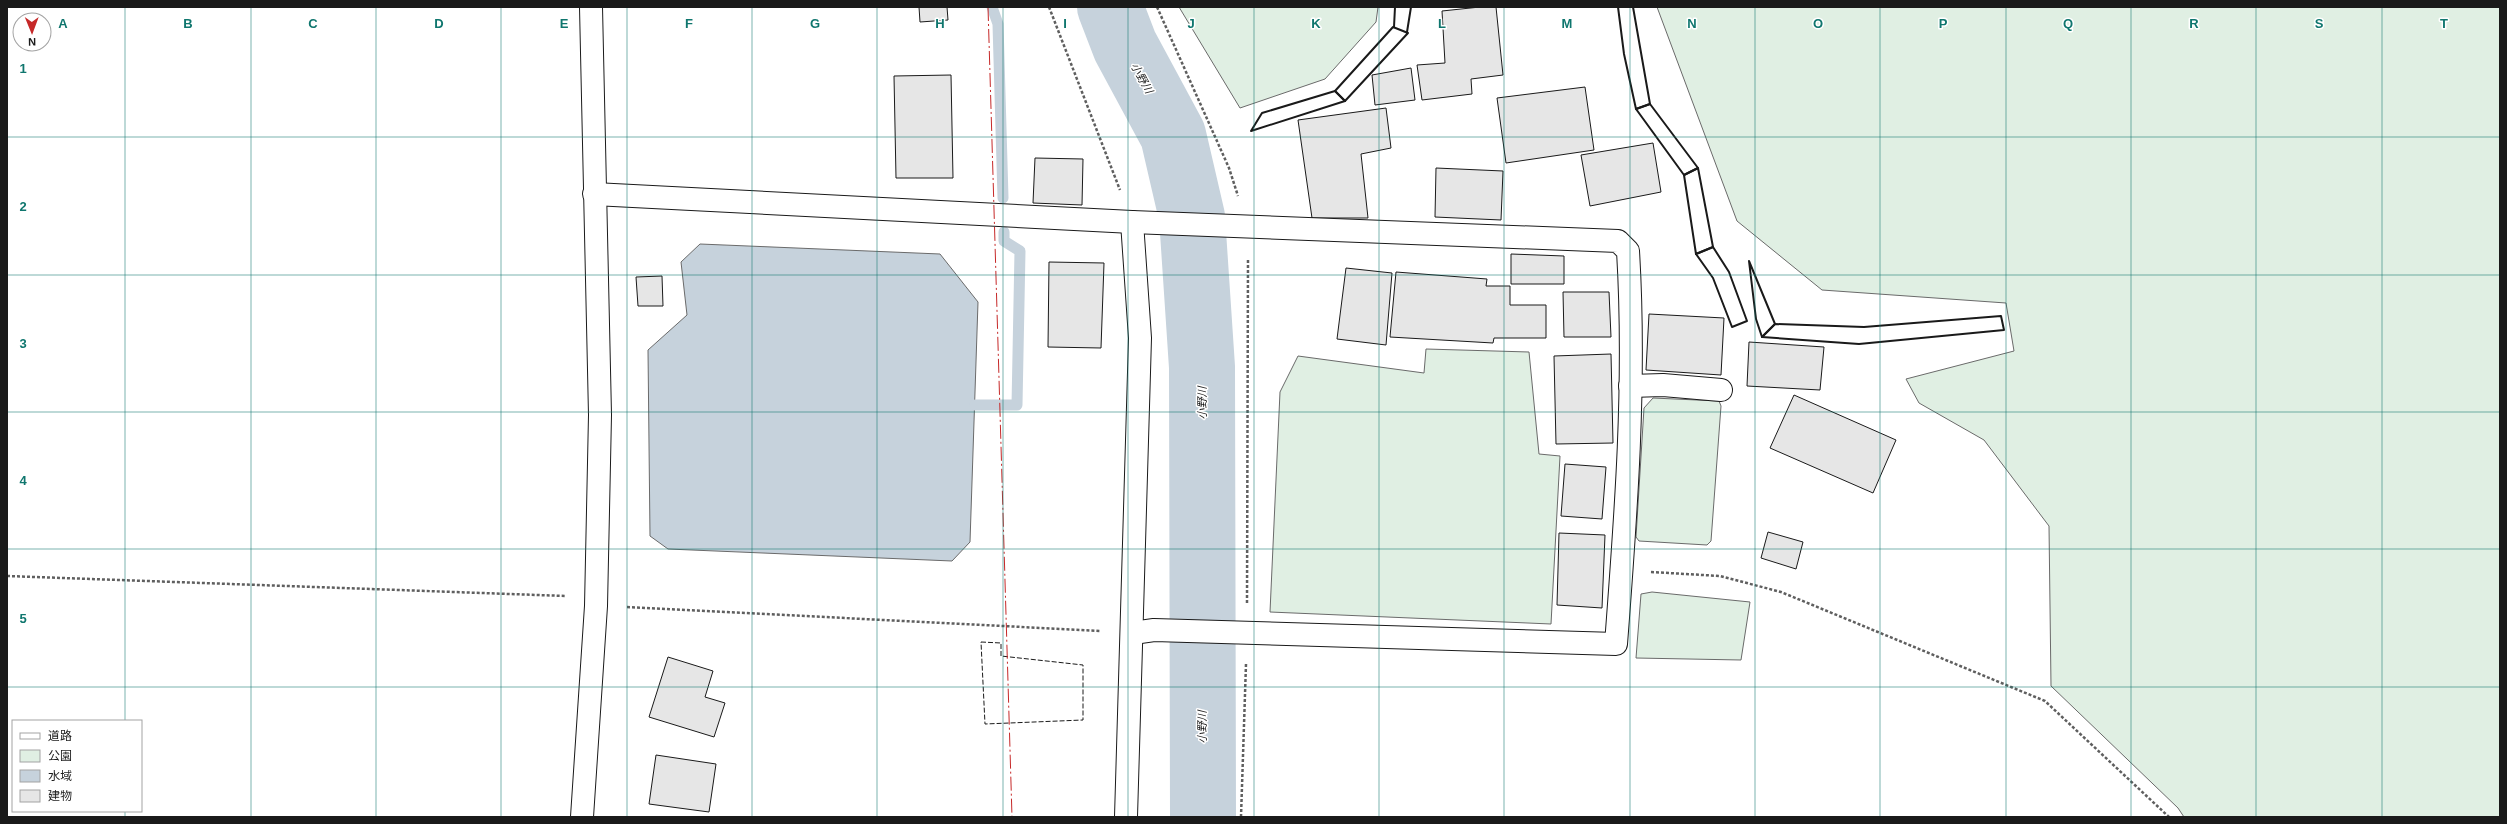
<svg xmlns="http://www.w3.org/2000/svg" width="2507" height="824" font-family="Arial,'Noto Sans JP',sans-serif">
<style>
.green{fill:#e0efe3;stroke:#6a6a6a}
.water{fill:#c6d2dc;stroke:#6a6a6a}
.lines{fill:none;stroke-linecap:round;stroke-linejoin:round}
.stream{stroke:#c6d2dc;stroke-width:11}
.river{stroke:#c6d2dc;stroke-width:66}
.building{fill:#e6e6e6;stroke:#1a1a1a}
.minor-casing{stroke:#1a1a1a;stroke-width:24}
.tertiary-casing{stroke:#1a1a1a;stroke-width:24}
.path{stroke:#5f5f5f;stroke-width:2.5;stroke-dasharray:3 2;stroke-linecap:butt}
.minor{stroke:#fff;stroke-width:22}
.tertiary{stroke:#fff;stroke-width:22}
.fence{stroke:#1a1a1a;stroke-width:1;stroke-dasharray:5 2;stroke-linecap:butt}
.wall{stroke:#1a1a1a;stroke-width:2}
.power{stroke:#c62828;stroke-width:1;stroke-dasharray:14 3 2 3;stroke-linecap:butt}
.grid{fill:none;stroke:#0f766e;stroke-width:1;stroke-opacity:0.55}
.labels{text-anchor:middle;stroke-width:3;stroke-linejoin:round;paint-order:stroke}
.water-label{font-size:11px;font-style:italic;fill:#1a1a1a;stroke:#fff}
.grid-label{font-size:13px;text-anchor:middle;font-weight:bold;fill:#0f766e;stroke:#fff;stroke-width:3;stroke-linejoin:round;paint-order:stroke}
</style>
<rect width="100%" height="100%" fill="#fff"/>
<g class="green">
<polygon points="1179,7 1378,7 1376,22 1325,79 1240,108"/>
<polygon points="1657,7 2500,7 2500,817 2184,817 2178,808 2051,686 2049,526 1984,440 1919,403 1906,379 2014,351 2006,303 1822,290 1737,221"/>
<polygon points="1426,349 1529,352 1539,454 1560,456 1551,624 1270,612 1280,392 1298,356 1424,373"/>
<polygon points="1653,398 1719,401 1721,406 1711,541 1707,545 1639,541 1636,537 1644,408"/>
<polygon points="1652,592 1750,602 1741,660 1636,658 1641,594"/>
</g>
<polygon class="water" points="700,244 940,254 978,302 970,542 952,561 668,549 650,536 648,350 687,315 681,262"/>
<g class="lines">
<g class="stream">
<polyline points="992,7 998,24 1003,198"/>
<polyline points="975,405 1017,405 1020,251 1004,241 1004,232"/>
</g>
<polyline class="river" points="1110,7 1125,46 1173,135 1192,217 1202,367 1203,817"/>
</g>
<g class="building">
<polygon points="919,7 947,7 948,20 920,22"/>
<polygon points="1480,7 1496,7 1503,75 1471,79 1472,94 1422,100 1417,65 1445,63 1442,11"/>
<polygon points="1411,68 1415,100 1375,105 1372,75"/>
<polygon points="951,75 953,178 896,178 894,76"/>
<polygon points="1585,87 1594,150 1506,163 1497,98"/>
<polygon points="1386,108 1391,148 1361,154 1368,218 1312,218 1298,120"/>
<polygon points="1653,143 1661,192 1590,206 1581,155"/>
<polygon points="1035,158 1083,159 1082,205 1033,203"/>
<polygon points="1436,168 1503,171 1501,220 1435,217"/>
<polygon points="1511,254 1564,256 1564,284 1511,284"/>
<polygon points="1049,262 1104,263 1101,348 1048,347"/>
<polygon points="1346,268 1392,273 1386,345 1337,339"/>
<polygon points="1396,272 1487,279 1486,286 1510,286 1510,305 1546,305 1546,338 1494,338 1493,343 1390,337"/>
<polygon points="662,276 663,306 638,306 636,277"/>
<polygon points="1563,292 1609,292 1611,337 1564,337"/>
<polygon points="1649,314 1724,318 1721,375 1646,370"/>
<polygon points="1749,342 1824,347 1820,390 1747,386"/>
<polygon points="1611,354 1613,443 1556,444 1554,356"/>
<polygon points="1794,395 1896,440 1873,493 1770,448"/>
<polygon points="1565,464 1606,467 1602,519 1561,516"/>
<polygon points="1768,532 1803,542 1796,569 1761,558"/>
<polygon points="1559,533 1605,535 1602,608 1557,605"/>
<polygon points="668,657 713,671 705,697 725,703 714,737 649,717"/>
<polygon points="656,755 716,764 709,812 649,804"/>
</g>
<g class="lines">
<g class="minor-casing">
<g id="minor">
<path d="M 594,194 L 1132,222 L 1618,241 L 1628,251 C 1636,382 1626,514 1616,644 L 1154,630 L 1133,633"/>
<polyline points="1630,386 1663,385 1721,390"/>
<polyline points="582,817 596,606 600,415 591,7"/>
</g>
</g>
<g class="tertiary-casing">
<polyline id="tertiary" points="1126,817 1140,338 1132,222"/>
</g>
<g class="path">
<polyline points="1049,7 1120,190"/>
<polyline points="1157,7 1229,168 1238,196"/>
<polyline points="1651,572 1720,576 1781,592 2045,701 2169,817"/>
<polyline points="7,576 566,596"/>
<polyline points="1247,603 1248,258"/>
<polyline points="627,607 1101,631"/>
<polyline points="1241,817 1246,664"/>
</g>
<use href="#minor" class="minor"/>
<use href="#tertiary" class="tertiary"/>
<polygon class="fence" points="981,642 1001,643 1001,656 1083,665 1083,720 985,724"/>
<g class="wall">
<polyline points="1618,7 1624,54 1636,109 1650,104 1633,7"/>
<polygon points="1393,27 1408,33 1345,101 1335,91"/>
<polyline points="1394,27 1395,7"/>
<polyline points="1407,32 1411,7"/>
<polygon points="1335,91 1345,101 1251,131 1262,113"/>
<polygon points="1650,104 1698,168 1684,175 1636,109"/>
<polygon points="1698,168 1713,247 1696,254 1684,175"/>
<polygon points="1713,247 1729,272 1747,321 1732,327 1713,278 1696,254"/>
<polygon points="1749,261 1775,324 1762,337 1756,319"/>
<polygon points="2001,316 2004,330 1859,344 1762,337 1775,324 1864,327"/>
</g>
<polyline class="power" points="988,7 1012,817"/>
</g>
<path class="grid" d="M 125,7 L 125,721M 251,7 L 251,817M 376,7 L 376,817M 501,7 L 501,817M 627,7 L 627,817M 752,7 L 752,817M 877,7 L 877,817M 1003,7 L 1003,817M 1128,7 L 1128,817M 1254,7 L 1254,817M 1379,7 L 1379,817M 1504,7 L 1504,817M 1630,7 L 1630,817M 1755,7 L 1755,817M 1880,7 L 1880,817M 2006,7 L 2006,817M 2131,7 L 2131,817M 2256,7 L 2256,817M 2382,7 L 2382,817M 7,137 L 2500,137M 7,275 L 2500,275M 7,412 L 2500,412M 7,549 L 2500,549M 7,687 L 2500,687M 125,811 L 125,817"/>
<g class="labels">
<g class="water-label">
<text transform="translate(1142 78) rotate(61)" y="4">小野川</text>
<text transform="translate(1202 403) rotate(-90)" y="4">小野川</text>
<text transform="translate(1202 727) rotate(-90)" y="4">小野川</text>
</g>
</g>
<g class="grid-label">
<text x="63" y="28">A</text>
<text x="188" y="28">B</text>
<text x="313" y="28">C</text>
<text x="439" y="28">D</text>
<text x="564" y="28">E</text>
<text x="689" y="28">F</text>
<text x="815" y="28">G</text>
<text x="940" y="28">H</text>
<text x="1065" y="28">I</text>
<text x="1191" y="28">J</text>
<text x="1316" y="28">K</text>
<text x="1442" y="28">L</text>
<text x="1567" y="28">M</text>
<text x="1692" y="28">N</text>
<text x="1818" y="28">O</text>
<text x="1943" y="28">P</text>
<text x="2068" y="28">Q</text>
<text x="2194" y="28">R</text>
<text x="2319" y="28">S</text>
<text x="2444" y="28">T</text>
<text x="23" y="73">1</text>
<text x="23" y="211">2</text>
<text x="23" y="348">3</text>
<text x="23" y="485">4</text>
<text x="23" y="623">5</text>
</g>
<rect width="2507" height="824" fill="none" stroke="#1a1a1a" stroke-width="16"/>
<rect x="12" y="720" width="130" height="92" fill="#ffffff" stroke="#a3a3a3"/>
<rect x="20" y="733" width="20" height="6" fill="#ffffff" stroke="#a3a3a3"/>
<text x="48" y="740" font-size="12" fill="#1a1a1a">道路</text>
<rect x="20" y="750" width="20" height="12" fill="#e0efe3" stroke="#a3a3a3"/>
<text x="48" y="760" font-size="12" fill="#1a1a1a">公園</text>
<rect x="20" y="770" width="20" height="12" fill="#c6d2dc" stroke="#a3a3a3"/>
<text x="48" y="780" font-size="12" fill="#1a1a1a">水域</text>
<rect x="20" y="790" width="20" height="12" fill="#e6e6e6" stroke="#a3a3a3"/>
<text x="48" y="800" font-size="12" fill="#1a1a1a">建物</text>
<g transform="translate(32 32) rotate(179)"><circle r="19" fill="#ffffff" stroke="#a3a3a3"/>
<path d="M0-3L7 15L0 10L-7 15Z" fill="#c62828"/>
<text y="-6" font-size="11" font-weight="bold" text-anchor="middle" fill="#1a1a1a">N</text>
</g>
</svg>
